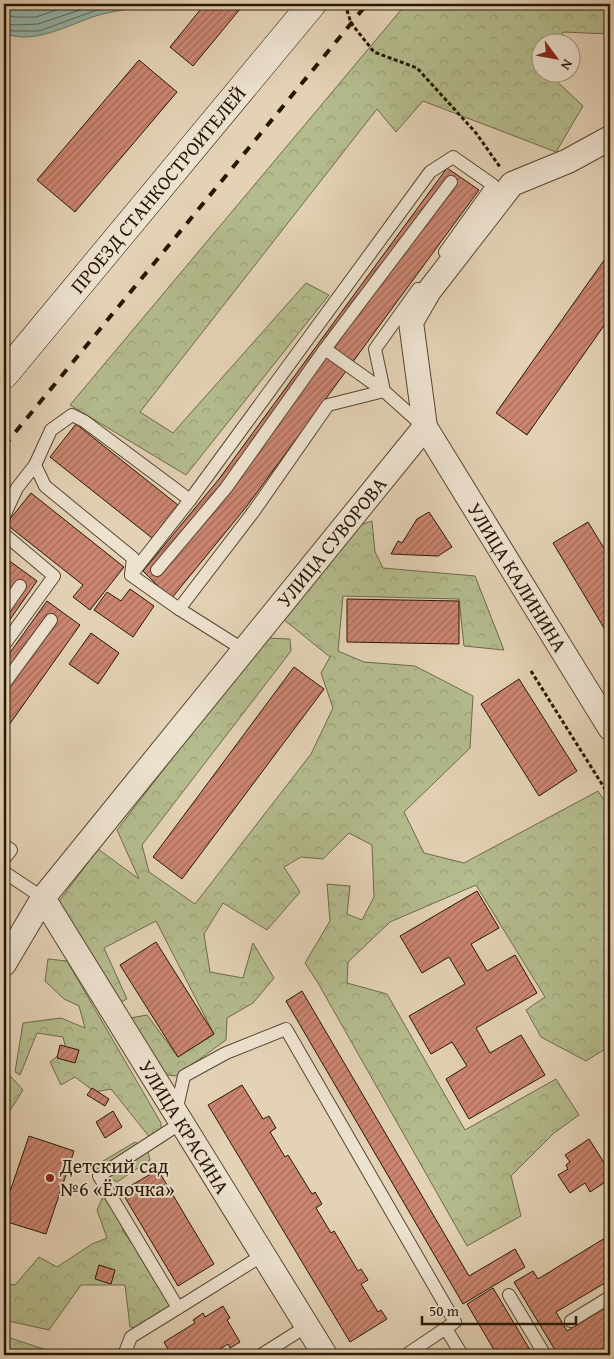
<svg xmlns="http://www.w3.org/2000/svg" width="614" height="1359" font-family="'Gentium Book Plus',serif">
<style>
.forest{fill:url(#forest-crowns);stroke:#6d6a49}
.water{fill:#95b8ae;stroke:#69786a}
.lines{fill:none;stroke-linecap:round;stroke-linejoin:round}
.shore{stroke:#5e6859;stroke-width:1}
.building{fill:url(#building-hatch);stroke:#261704}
.lane-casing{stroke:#564630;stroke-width:14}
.street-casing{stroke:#564630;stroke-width:26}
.secondary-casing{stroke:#261704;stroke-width:29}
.path{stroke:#261704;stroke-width:3;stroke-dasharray:4 2.5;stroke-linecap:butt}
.lane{stroke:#ede2d0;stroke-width:12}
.street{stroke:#ede2d0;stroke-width:24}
.secondary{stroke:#ede2d0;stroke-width:28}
.rail{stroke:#261704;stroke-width:4;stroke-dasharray:9 9;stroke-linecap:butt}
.poi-dot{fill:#8f2418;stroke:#ede2d0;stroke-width:2}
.labels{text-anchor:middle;stroke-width:4;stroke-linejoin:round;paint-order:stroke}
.street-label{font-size:20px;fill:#261704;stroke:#ede2d0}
.poi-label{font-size:20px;fill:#261704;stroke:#ede2d0;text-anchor:start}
</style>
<defs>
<pattern id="forest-crowns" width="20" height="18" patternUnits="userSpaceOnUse" patternTransform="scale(1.25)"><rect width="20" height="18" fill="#b4bc8e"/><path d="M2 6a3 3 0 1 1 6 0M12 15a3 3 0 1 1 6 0" fill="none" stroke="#9ba179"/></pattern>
<pattern id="building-hatch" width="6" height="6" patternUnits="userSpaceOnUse" patternTransform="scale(1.25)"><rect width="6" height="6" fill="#cc8571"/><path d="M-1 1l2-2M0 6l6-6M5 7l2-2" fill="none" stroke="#a56c5b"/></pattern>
</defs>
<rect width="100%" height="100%" fill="#e4d2b6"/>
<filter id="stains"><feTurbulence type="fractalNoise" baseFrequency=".004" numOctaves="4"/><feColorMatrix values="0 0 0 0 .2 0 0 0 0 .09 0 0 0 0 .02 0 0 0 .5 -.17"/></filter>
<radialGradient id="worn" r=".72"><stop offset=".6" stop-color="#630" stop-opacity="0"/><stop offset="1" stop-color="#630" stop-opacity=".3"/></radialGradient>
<g class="forest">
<polygon points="406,4 610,4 610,34 563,32 560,42 542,42 542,72 549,73 549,74 583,106 556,152 423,101 396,132 377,109 140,412 173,433 306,283 329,295 186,475 70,405"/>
<polygon points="372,521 375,552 383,568 475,576 504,650 464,646 459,599 343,596 338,651 364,662 415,666 473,696 470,748 404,812 424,853 464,863 598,791 610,809 610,1046 586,1061 541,1037 526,1010 545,997 476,885 390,922 348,962 347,983 387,994 465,1130 556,1079 579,1115 554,1133 511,1176 521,1216 467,1246 318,983 305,963 330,921 327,884 350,886 347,914 362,920 374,897 372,845 349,833 323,859 301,857 284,867 300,892 267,930 223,903 204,934 210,972 243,978 253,943 274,978 253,1003 227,1018 226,1040 176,1076 152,1073 130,1018 147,1015 178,1057 214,1034 156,921 104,948 127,999 115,1005 58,903 98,849 139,879 117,830 265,638 290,639 291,651 142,845 149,872 195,904 311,754 333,708 321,673 330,657 283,619 348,529"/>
<polygon points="48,959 67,961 161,1123 161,1138 151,1139 111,1089 95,1092 75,1077 61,1085 50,1062 66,1049 63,1037 37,1033 20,1075 15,1072 23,1023 61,1018 85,1028 79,1006 64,999 45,981"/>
<polygon points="4,1069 23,1090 4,1120"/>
<polygon points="135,1142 147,1148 150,1160 117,1182 110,1178 101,1179 93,1167"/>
<polygon points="106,1190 118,1201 123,1231 175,1302 150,1329 130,1327 125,1285 81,1285 49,1330 4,1320 4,1283 15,1285 39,1257 57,1267 92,1244 107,1238 97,1210"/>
<polygon points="4,1336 59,1354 60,1355 4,1355"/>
</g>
<path class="water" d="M 4,4 L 140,4 C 127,11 112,11 99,15 C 69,24 34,46 4,33 Z"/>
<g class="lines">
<g class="shore">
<polyline points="4,15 15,17 36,17 74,4"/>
<polyline points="4,23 14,25 38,24 98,4"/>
<polyline points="4,29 13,31 39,31 97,10 127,4"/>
</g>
</g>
<g class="building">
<polygon points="205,4 234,4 240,9 193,66 170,47"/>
<polygon points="139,60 177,92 75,212 37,180"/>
<polygon points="447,168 479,190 247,506 171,599 143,571 219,479"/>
<polygon points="610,252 610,317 527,435 496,413"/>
<polygon points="76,424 178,505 152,538 50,457"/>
<polygon points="31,493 124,567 90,610 73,597 83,585 6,524"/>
<polygon points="429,512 452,547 438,556 391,554 398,541 402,543 417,519"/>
<polygon points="588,522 610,558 610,638 553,543"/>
<polygon points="4,557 37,581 4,628"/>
<polygon points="130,589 154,606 133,637 94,610 107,592 121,601"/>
<polygon points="347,599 459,601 459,644 347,642"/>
<polygon points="47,601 80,625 4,732 4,661"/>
<polygon points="91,633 119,653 98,684 69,664"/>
<polygon points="294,667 324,689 182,879 153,857"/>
<polygon points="519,679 577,771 539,796 481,704"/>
<polygon points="477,891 499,928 471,944 487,971 515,955 537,993 476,1028 490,1053 521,1035 545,1075 469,1119 446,1079 467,1066 452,1042 431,1054 409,1016 465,984 449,957 422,973 400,936"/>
<polygon points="156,942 214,1034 178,1057 120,965"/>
<polygon points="302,991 469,1276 515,1249 525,1267 463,1304 286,1001"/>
<polygon points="60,1045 79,1050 75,1063 57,1058"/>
<polygon points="242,1085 263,1119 269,1116 276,1128 270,1132 285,1157 288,1155 312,1194 315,1192 322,1204 316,1208 331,1233 334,1231 358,1271 361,1269 368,1280 361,1284 378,1312 381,1310 387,1319 350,1342 208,1105"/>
<polygon points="92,1088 109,1099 105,1106 87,1095"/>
<polygon points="113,1111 122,1127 105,1138 96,1122"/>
<polygon points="29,1136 74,1151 46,1234 4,1221 4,1209"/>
<polygon points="589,1139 610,1172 610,1179 590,1192 585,1183 570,1193 558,1175 568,1169 566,1165 570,1162 565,1155"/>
<polygon points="158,1170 214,1264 178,1286 121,1191"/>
<polygon points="610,1235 610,1280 556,1312 567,1331 610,1305 610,1351 604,1355 558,1355 514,1282 533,1271 538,1279"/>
<polygon points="99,1265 115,1270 111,1284 95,1279"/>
<polygon points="493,1288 533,1355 497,1355 467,1304"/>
<polygon points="223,1306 230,1318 227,1320 240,1342 230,1348 228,1344 220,1349 223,1353 219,1355 171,1355 164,1342 195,1323 193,1320 203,1313 205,1317"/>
</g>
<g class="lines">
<g class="lane-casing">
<g id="lane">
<polyline points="325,349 384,391 423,426"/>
<polyline points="35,465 51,430 72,415 84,421 190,500"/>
<polyline points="4,516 17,488 35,465 45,486 133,558 131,575 179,609"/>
<polyline points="4,534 54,576 4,645"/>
<polyline points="157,570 226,488 325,349 451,182"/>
<polyline points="131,575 190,500 430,172 453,157 493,185 445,252"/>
<polyline points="4,609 20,586"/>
<polyline points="244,650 179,609 254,511 328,405 384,391 375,349 418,289"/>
<polyline points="4,684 51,620"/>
<polyline points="4,845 11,850 4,859"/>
<polyline points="4,872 43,898"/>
<polyline points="176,1112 184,1076 226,1053 286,1029 455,1322 406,1355"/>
<polyline points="181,1123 99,1176 178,1308 263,1255"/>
<polyline points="509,1295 545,1355"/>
<polyline points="571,1321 610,1297"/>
<polyline points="446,1329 462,1355"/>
<polyline points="124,1355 131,1337 178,1308"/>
<polyline points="261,1355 307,1326"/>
</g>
</g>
<g class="street-casing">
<g id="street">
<path id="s1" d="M 610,138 L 568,161 L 512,184 L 429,291 L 411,322 L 425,427 L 610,728"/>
<path id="s2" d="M 43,898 L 325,1355"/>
<path id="s3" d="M 4,964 L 43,898 L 425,427"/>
</g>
</g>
<g class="secondary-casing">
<g id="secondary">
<path id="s4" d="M 4,375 L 312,4"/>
</g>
</g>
<g class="path">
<polyline points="345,4 351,23 374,52 417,68 476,133 500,167"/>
<polyline points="531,671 610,797"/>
</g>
<use href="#lane" class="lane"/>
<use href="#street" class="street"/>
<use href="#secondary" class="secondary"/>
<polyline class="rail" points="4,446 367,4"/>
</g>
<circle class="poi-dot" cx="50" cy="1178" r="5"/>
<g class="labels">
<g class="street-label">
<text dy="7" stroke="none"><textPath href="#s4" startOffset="241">ПРОЕЗД СТАНКОСТРОИТЕЛЕЙ</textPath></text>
<text dy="7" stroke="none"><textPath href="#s3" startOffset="535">УЛИЦА СУВОРОВА</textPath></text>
<text dy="7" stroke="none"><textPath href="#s1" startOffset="562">УЛИЦА КАЛИНИНА</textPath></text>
<text dy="7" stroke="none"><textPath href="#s2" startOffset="269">УЛИЦА КРАСИНА</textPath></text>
</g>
<g class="poi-label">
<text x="60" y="1173">Детский сад<tspan x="60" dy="23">№6 «Ёлочка»</tspan></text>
</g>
</g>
<rect width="614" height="1359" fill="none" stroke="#e4d2b6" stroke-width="20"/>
<rect x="5" y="5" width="604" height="1349" fill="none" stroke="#261704" stroke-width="2.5"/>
<rect x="10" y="10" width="594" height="1339" fill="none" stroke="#261704"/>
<g transform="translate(556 58) rotate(122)"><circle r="24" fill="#ede2d0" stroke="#9d917e"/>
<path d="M0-4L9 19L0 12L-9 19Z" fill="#8f2418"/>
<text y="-8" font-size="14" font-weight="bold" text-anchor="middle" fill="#261704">N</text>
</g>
<path d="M422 1316v8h154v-8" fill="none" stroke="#261704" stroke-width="2.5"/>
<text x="429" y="1316" font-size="15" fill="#261704" stroke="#ede2d0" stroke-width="4" paint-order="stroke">50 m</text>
<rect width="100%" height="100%" filter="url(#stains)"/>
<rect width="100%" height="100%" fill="url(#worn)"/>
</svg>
